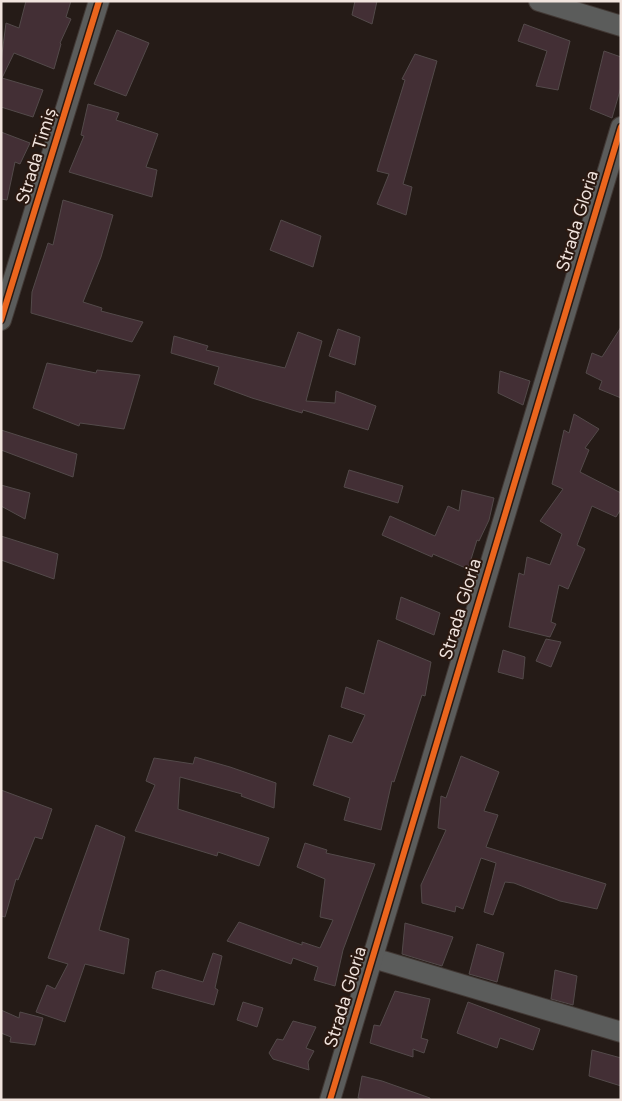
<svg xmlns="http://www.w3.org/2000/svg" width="622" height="1101" font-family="Figtree,sans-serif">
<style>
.building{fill:#432f35;stroke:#534a4a}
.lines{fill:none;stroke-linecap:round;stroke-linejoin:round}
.street-casing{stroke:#413834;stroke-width:22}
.street{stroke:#5b5c5b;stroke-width:20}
.cycleway-casing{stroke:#2b1911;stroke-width:9}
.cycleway{stroke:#eb651d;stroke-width:6}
.labels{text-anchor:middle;stroke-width:4;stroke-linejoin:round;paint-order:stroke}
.street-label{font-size:18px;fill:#f1e4de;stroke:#2b1911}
</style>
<rect width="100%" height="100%" fill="#251b17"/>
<g class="building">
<polygon points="26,1 71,1 66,17 71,19 60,43 61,44 54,69 14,53 2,78 43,90 33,117 1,107 1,62 6,23 19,28"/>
<polygon points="355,1 377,1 372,24 352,15"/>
<polygon points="524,24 570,41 558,90 536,86 547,51 518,41"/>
<polygon points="117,30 149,43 126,96 94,84"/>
<polygon points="604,51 621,57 621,87 612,118 590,109"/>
<polygon points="415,54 437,61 403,184 412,187 406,215 377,204 389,174 377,171 405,80 402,79"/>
<polygon points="88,104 119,113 116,120 158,134 146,167 157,170 152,197 69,172 84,136 81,135"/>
<polygon points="1,132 30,143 20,164 15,162 7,200 1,199"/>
<polygon points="63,200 113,215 101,257 83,302 102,308 101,311 143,322 132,342 31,313 32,292 48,243 53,245"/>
<polygon points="281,220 321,236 313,267 270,250"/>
<polygon points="621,327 621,398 599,389 602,381 586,373 592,353 602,357"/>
<polygon points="338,329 360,337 355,365 329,356"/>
<polygon points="298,332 322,341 306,401 335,403 336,391 376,406 368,430 303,410 302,413 252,398 214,384 219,367 171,353 174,336 208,346 206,350 285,368"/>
<polygon points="47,363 96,373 97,370 140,375 124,429 80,423 79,426 33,408"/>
<polygon points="500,371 530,381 523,405 498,393"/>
<polygon points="574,414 599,429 585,448 589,450 580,472 621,493 621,509 616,517 592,506 577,545 585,549 568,589 559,585 551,622 556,624 550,637 509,627 519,573 524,575 527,557 550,565 562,534 540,521 563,489 552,484 564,430 569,433"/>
<polygon points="1,430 77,454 73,477 1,450"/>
<polygon points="349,470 403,486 398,503 344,487"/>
<polygon points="1,485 30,493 25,519 1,506"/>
<polygon points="462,490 494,498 489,520 479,541 477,540 468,569 433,554 432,557 382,535 390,516 435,536 448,506 459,511"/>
<polygon points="1,536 58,554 54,579 1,560"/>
<polygon points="401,597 440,613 434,635 396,619"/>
<polygon points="546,639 561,642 551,667 536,661"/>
<polygon points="378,640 431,662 425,696 422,695 394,782 392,781 381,830 344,820 350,798 313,785 329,735 352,743 365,715 341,707 346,687 364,694"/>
<polygon points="503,650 525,657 523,679 498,672"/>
<polygon points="461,756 499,772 484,811 498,815 486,847 606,884 597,909 560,901 514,883 505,882 493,915 484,912 496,863 481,858 463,909 456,906 455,912 422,903 421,885 446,830 438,828 441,796 446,798"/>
<polygon points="195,757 230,767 276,783 274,808 241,796 242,794 180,777 178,809 269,838 259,866 218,852 217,856 135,831 155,785 146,781 154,758 193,764"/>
<polygon points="1,790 52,809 42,839 35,837 18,880 16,879 5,917 1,916"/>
<polygon points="96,825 125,837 99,930 129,939 124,974 85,964 65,1022 36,1012 47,985 55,989 68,964 48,958"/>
<polygon points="305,843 327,850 326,853 375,864 343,950 335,986 314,980 318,967 293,958 291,964 227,941 239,922 302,945 302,942 320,948 333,920 320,917 325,879 297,867"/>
<polygon points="405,923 453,937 442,966 402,954"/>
<polygon points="477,944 504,953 497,982 469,974"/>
<polygon points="213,953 222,956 215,988 218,990 214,1005 152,988 156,972 162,970 203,982"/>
<polygon points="555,970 577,976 573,1005 551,999"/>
<polygon points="395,991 430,999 421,1038 428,1040 424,1053 413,1049 413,1057 370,1043 374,1025 380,1026"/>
<polygon points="243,1002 263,1008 257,1027 237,1020"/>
<polygon points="468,1002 540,1029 533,1050 500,1038 497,1048 457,1033"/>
<polygon points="1,1010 19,1018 20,1012 43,1018 35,1045 10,1042 11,1037 1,1033"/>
<polygon points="293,1021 316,1027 306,1048 314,1051 308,1062 309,1070 273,1059 269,1053 277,1039 283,1040"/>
<polygon points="592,1050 621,1058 621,1086 589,1076"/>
<polygon points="362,1076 382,1081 430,1098 430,1100 366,1100 358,1098"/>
</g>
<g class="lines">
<g class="street-casing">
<g id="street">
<polyline points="539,1 621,26"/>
<polyline points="1,320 99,1"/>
<polyline points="373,958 621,1032"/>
<polyline points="330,1100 621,127"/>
</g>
</g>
<use href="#street" class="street"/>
<g class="cycleway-casing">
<g id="cycleway">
<polyline points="1,320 99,1"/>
<polyline points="330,1100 621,127"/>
</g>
</g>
<use href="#cycleway" class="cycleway"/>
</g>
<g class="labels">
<g class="street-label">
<text transform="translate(36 156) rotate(-73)" y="6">Strada Timiș</text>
<text transform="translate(577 221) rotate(-73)" y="6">Strada Gloria</text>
<text transform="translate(460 609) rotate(-73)" y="6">Strada Gloria</text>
<text transform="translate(345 997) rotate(-73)" y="6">Strada Gloria</text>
</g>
</g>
<rect width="622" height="1101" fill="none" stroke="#f1e4de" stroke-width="5"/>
</svg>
